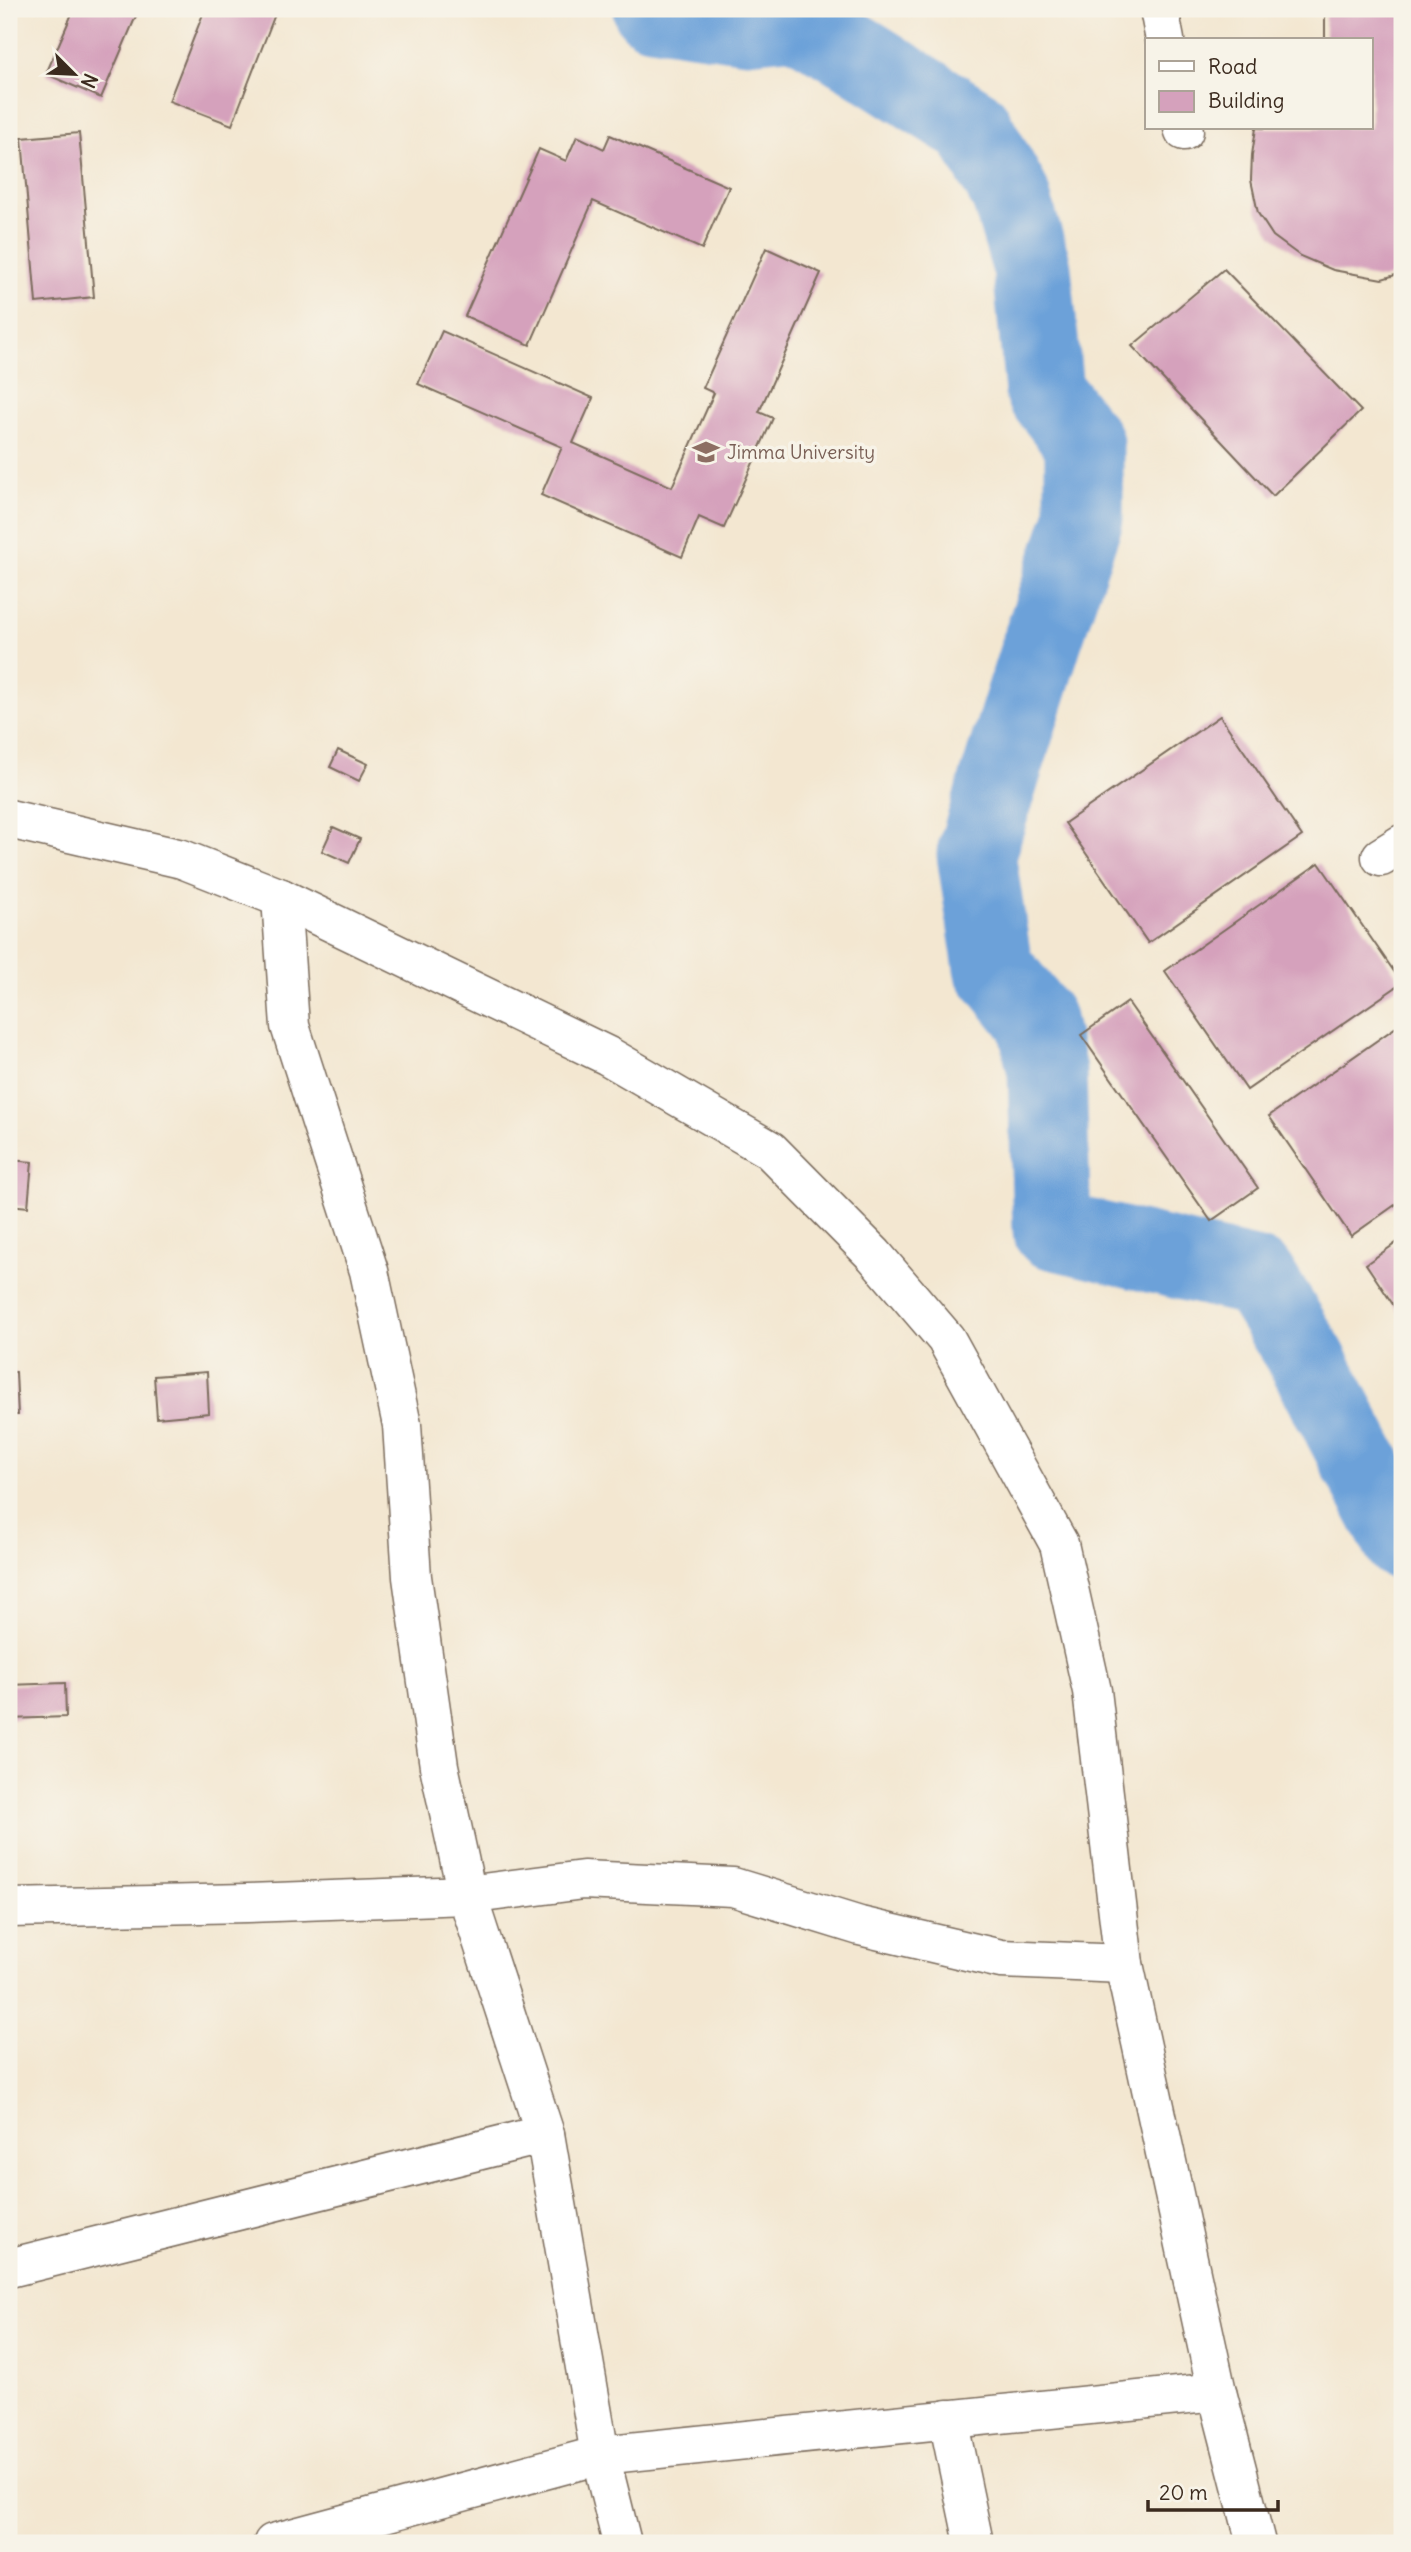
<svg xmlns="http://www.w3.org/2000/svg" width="1411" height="2552" font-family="Delius,sans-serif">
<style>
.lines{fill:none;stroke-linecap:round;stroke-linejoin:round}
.river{stroke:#6ca1d9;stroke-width:79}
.building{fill:#d5a1bc}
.minor-casing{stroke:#7b6c5d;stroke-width:41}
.minor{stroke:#fff;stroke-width:38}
.labels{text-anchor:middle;stroke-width:7;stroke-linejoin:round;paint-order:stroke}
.education-label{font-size:19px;fill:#785e54;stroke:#f7f3e8;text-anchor:start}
</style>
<rect width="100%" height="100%" fill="#f7f3e8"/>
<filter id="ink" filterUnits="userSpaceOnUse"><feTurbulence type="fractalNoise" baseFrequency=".0143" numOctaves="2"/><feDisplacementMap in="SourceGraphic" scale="14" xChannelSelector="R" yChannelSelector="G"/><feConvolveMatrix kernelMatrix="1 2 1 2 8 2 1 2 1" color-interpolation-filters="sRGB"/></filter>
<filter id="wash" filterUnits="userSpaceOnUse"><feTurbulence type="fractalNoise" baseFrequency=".00686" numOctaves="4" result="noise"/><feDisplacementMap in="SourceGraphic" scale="28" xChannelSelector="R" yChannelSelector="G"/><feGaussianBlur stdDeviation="1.57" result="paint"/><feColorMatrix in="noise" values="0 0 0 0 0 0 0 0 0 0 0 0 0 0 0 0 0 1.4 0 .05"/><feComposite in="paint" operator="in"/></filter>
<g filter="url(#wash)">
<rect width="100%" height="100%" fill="#f3e7d1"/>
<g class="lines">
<polyline class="river" points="652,9 747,23 796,18 862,57 973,127 1010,194 1032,268 1044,391 1084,443 1084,518 1043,639 976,854 993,967 1036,1020 1047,1072 1052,1230 1257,1278 1308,1361 1402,1541"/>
</g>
<g id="blocks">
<g class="building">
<polygon points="74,9 139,9 101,98 46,74"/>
<polygon points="205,9 277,9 232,125 169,101"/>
<polygon points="1325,9 1402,9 1402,273 1382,279 1333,270 1300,256 1273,236 1258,213 1251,180 1252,155 1256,128 1371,128 1371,40 1322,40 1325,37"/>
<polygon points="79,133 94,297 36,303 22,138"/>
<polygon points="610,135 729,187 702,249 593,201 530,345 465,316 539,149 566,161 577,136 604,149"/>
<polygon points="766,248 821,273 759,412 773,418 724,528 699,517 682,557 541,495 562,447 418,384 442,331 593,398 573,443 672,487 714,393 703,388"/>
<polygon points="1224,269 1361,411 1273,496 1132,346"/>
<polygon points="1220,716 1302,836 1148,943 1065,823"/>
<polygon points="338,750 368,764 359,781 330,767"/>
<polygon points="333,827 360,839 349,863 322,851"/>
<polygon points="1319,863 1402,983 1247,1090 1165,971"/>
<polygon points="1128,1002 1258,1188 1211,1221 1081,1035"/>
<polygon points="1402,1023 1402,1200 1351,1236 1269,1116"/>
<polygon points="9,1160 32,1162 28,1207 9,1205"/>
<polygon points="1402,1239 1402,1318 1366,1264"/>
<polygon points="9,1372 16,1372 18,1415 9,1415"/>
<polygon points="207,1372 209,1413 157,1418 154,1376"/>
<polygon points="9,1427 11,1427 13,1470 9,1470"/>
<polygon points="65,1683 66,1717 9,1719 9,1685"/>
</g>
</g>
</g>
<g filter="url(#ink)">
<use href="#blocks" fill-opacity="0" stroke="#7b6c5d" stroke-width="2"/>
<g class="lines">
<g class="minor-casing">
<g id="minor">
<polyline points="1159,9 1165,40"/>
<polyline points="1183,128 1184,131"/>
<polyline points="9,819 182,859 281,898 608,1056 770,1150 874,1255 946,1339 1059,1544 1092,1691 1124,1964 1217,2392 1256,2543"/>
<polyline points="1381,857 1402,844"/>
<polyline points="281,898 290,1026 369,1271 402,1425 412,1577 439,1766 467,1895 545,2134 600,2455 622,2543"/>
<polyline points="9,1908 248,1903 467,1895 583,1880 733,1887 860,1926 1001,1959 1124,1964"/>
<polyline points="9,2268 545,2134"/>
<polyline points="948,2419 974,2543"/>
<polyline points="273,2543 600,2455 1217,2392"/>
</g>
</g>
<use href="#minor" class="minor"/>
</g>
</g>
<defs>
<g id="university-bare" transform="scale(2.1)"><path d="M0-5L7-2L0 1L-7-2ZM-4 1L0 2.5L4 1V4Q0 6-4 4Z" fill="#8d6e63" stroke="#f7f3e8" stroke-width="2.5" paint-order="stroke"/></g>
</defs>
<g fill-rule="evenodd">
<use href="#university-bare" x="706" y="452"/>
</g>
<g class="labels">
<g class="education-label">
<text x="727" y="459">Jimma University</text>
</g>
</g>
<rect width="1411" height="2552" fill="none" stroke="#f7f3e8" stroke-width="35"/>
<rect x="1145" y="38" width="228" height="91" fill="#f7f3e8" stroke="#aca397" stroke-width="2"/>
<rect x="1159" y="61" width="35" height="10" fill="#ffffff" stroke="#aca397" stroke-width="2"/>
<text x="1208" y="74" font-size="21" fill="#3b2a1e">Road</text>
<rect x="1159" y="91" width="35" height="21" fill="#d5a1bc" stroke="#aca397" stroke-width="2"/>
<text x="1208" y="108" font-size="21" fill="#3b2a1e">Building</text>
<g transform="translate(74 74) rotate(114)" stroke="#f7f3e8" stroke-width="5" paint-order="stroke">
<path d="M0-5L12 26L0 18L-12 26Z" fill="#3b2a1e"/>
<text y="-10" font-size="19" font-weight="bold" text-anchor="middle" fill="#3b2a1e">N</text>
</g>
<path d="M1148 2500v10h130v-10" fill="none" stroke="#3b2a1e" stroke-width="3.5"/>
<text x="1159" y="2500" font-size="21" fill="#3b2a1e" stroke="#f7f3e8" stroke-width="5" paint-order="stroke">20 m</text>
</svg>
